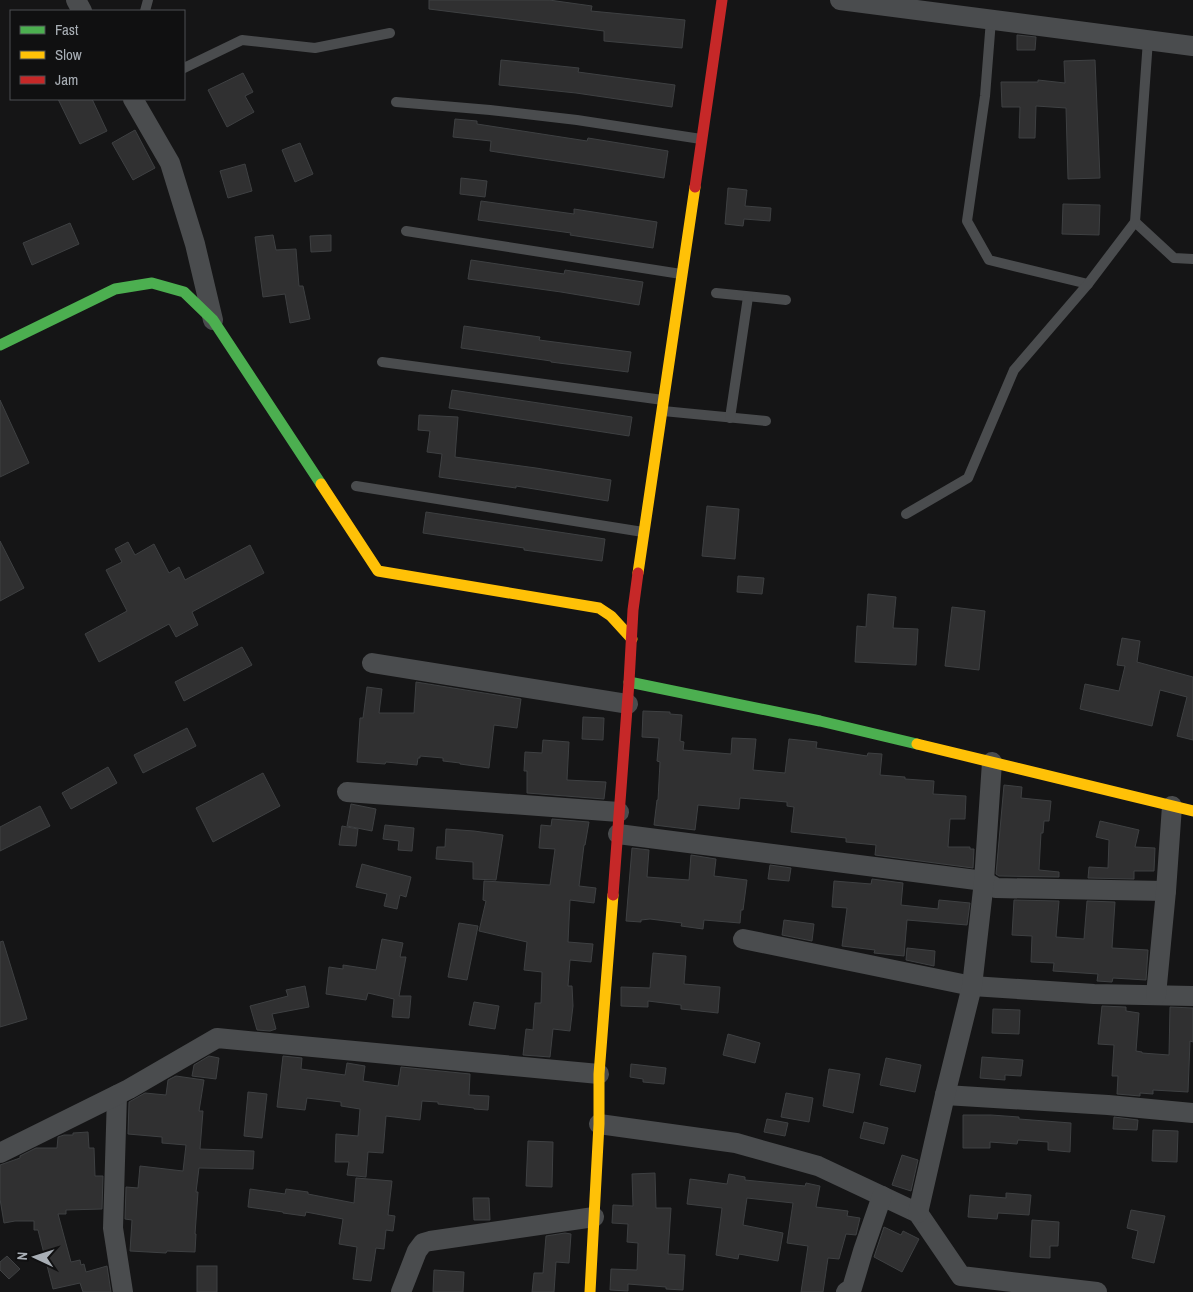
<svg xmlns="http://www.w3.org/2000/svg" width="1193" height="1292" font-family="'Archivo Narrow',sans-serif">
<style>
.building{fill:#303031;stroke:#3e4042}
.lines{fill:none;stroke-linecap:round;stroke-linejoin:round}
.lane{stroke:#4a4c4e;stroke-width:10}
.street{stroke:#4a4c4e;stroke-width:20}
.fast{stroke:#4caf50;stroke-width:11}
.slow{stroke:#ffc107;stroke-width:11}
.jam{stroke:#c62828;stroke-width:11}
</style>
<rect width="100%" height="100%" fill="#151516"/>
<g class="building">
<polygon points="429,0 549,0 592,6 591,11 685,20 682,48 604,41 604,31 429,9"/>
<polygon points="1017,35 1036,37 1035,50 1017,50"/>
<polygon points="501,60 579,68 578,72 675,85 672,107 576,93 499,85"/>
<polygon points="1095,60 1100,178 1068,179 1066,108 1036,106 1035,138 1019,138 1020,107 1002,107 1001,82 1038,82 1038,80 1065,83 1064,61"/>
<polygon points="243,73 253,92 245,96 254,112 227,127 208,90"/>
<polygon points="58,99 92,99 107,131 80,144"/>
<polygon points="455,119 477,121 477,124 587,141 588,138 668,151 664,178 583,165 490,151 491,141 453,137"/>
<polygon points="135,130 155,168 133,180 112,143"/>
<polygon points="300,143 313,174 295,182 282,150"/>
<polygon points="245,164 252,191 228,198 220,171"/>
<polygon points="461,178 487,181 485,197 460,194"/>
<polygon points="728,188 747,190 745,206 771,208 770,221 744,219 743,226 725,224"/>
<polygon points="481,201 574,214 574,209 657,222 653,248 570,235 571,233 478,220"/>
<polygon points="1063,204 1100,205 1099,235 1062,234"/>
<polygon points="70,223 79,244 32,265 23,243"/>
<polygon points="273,235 276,250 296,249 299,286 303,286 310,319 290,323 285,294 263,297 255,237"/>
<polygon points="331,235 331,251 311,252 310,236"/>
<polygon points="471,260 564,274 565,270 643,282 639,305 561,292 468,279"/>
<polygon points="464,326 540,337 539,340 631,352 628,372 551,362 551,361 461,348"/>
<polygon points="452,390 632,417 629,436 449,408"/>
<polygon points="0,400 29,463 0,477"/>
<polygon points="419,415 458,417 455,457 536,468 611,480 608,501 516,486 516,488 439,477 442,454 427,452 430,431 418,430"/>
<polygon points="707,506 739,509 735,559 702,556"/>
<polygon points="426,512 605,539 602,561 524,550 524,548 423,533"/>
<polygon points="0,541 24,588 0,601"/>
<polygon points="128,542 135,555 154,544 169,573 179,567 185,580 250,545 264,573 192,612 198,625 176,637 169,624 99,662 85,634 127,611 106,570 122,562 115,549"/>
<polygon points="738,576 764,578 762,594 737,592"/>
<polygon points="868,594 896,597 893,628 918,629 916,665 855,662 857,626 866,627"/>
<polygon points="952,607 985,611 979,670 945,666"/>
<polygon points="1122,638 1140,641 1137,662 1193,677 1193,740 1177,736 1187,697 1160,690 1152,726 1080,709 1085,684 1119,691 1125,666 1117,665"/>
<polygon points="242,647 252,665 184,701 175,682"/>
<polygon points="416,682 521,699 517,728 494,725 489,768 460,764 460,763 443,761 443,758 420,756 420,758 418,758 417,765 386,762 385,764 357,762 360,718 363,718 367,687 382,689 379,713 414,713"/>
<polygon points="643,711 670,712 670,714 682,715 680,741 684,742 683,750 731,754 732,738 756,739 753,770 785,773 789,739 817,742 816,748 867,756 868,753 882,754 880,775 905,777 905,779 934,781 933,794 966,796 965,819 950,819 948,847 970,847 970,849 974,849 973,868 875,855 876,845 846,842 846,838 791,832 794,807 787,806 787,802 740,798 739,809 698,805 695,830 654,825 657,800 658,800 660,762 657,761 659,738 642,737"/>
<polygon points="583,717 604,718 603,740 582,739"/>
<polygon points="187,728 196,746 143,773 134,755"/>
<polygon points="543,740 569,742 567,780 606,782 604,799 527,793 527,771 524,771 525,752 542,753"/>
<polygon points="108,767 117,783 71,809 62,793"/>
<polygon points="263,773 280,806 213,842 196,808"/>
<polygon points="1004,785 1022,787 1021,798 1051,801 1049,821 1044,821 1043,833 1041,833 1039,870 1059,872 1059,877 999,876 996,874"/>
<polygon points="351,804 376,809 372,831 347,826"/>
<polygon points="40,806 50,826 0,851 0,827"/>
<polygon points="552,819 589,822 585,845 584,845 579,886 596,888 594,903 570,900 568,942 593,944 591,962 570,960 568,986 572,986 573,1006 570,1031 553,1029 550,1057 523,1055 526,1029 533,1030 535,1003 541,1003 542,972 524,970 527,942 479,931 486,901 483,900 484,881 550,885 555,849 539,848 541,825 551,826"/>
<polygon points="1100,821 1139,830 1135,847 1155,848 1154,871 1134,871 1134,879 1088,878 1089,867 1108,868 1109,840 1096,837"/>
<polygon points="385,825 414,828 412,851 398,850 399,841 383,839"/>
<polygon points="342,826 358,829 356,846 339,845"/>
<polygon points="446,829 474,831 503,835 496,880 473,879 473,862 436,859 437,847 445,847"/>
<polygon points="632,848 649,850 647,877 689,880 691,855 716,859 714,876 747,880 743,910 741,910 740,923 704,920 703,929 681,926 682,923 650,919 641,920 641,922 626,921"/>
<polygon points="362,864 411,877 406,897 400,895 397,909 384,906 387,894 356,887"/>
<polygon points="770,865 791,868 789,881 768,879"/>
<polygon points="872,879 903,883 901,905 938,909 939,900 970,903 967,925 907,920 904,956 874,953 875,950 842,946 847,908 832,907 834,881 871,884"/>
<polygon points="1014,900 1059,901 1056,937 1084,939 1087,901 1115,902 1112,948 1148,950 1146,980 1113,978 1112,982 1097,981 1098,974 1053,971 1054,963 1031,962 1032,936 1012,935"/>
<polygon points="784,920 814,924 812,941 782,935"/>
<polygon points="459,923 478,926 467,980 448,977"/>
<polygon points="382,939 403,943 400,957 406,957 399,996 411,996 409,1018 392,1017 394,999 368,993 366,1000 326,994 329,967 343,969 343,965 376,970"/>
<polygon points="3,941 27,1019 0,1027 0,942"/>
<polygon points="907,948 935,951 934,966 906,960"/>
<polygon points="653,953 686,956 684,984 720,987 718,1013 681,1009 681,1005 648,1001 648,1007 621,1006 621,987 650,988"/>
<polygon points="305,986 309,1007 272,1014 276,1029 270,1031 257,1030 250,1006 288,996 286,990"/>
<polygon points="474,1002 499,1006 495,1029 469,1025"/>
<polygon points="1102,1006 1126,1007 1126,1011 1139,1013 1136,1051 1142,1052 1142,1053 1169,1055 1170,1007 1193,1008 1193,1042 1190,1041 1188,1092 1153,1090 1153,1094 1140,1093 1140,1096 1117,1094 1118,1076 1112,1076 1114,1045 1098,1044"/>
<polygon points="993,1009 1020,1010 1019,1034 992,1033"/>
<polygon points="728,1034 760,1043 755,1063 723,1055"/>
<polygon points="209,1056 219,1058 216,1079 192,1076 194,1065"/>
<polygon points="283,1056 302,1058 301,1069 345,1075 347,1063 365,1066 363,1081 398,1086 401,1067 470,1074 469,1095 489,1096 488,1110 474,1109 474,1108 438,1104 438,1102 422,1101 420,1120 386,1116 383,1153 368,1152 366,1177 347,1175 349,1162 335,1162 336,1134 358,1136 360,1109 341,1106 341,1102 307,1098 305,1110 277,1107"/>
<polygon points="982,1057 1023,1060 1021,1076 1005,1075 1005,1080 980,1078"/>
<polygon points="886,1058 921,1065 915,1092 880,1085"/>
<polygon points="631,1064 666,1068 664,1084 643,1082 643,1079 630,1077"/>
<polygon points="829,1069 860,1074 853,1113 823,1106"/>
<polygon points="176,1076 204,1080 199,1111 203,1111 200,1149 254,1151 253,1169 199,1168 196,1192 198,1192 195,1234 196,1234 195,1252 167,1251 166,1253 130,1251 132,1220 125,1219 126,1187 138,1188 140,1166 183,1171 186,1145 162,1143 162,1137 128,1134 129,1102 145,1093 166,1095 168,1080"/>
<polygon points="248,1092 267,1094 262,1138 244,1136"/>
<polygon points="786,1093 813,1098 809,1122 781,1117"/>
<polygon points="963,1115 991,1115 1019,1117 1019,1119 1071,1123 1070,1152 1048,1150 1048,1142 1018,1140 1017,1144 990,1142 990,1148 963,1148"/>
<polygon points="1114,1117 1138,1120 1137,1130 1113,1129"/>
<polygon points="767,1119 788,1123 785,1136 764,1132"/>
<polygon points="864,1122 888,1128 884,1144 860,1138"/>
<polygon points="1153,1130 1178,1131 1177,1162 1152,1161"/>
<polygon points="88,1132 89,1148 94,1148 95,1176 103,1176 102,1209 66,1210 66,1214 58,1214 71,1262 80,1260 81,1265 84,1264 86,1272 107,1266 111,1292 83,1292 80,1283 53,1289 38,1230 34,1230 34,1221 15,1221 4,1223 0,1199 0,1165 20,1158 20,1156 36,1148 57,1148 58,1137 64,1135 73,1135 73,1133"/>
<polygon points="528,1141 553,1142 552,1187 526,1186"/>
<polygon points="902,1155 918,1160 911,1191 892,1185"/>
<polygon points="655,1173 656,1208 671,1208 668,1254 685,1255 683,1290 666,1289 666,1287 628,1284 628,1291 610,1290 611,1269 637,1270 638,1243 627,1242 628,1224 612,1223 613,1205 633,1206 632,1174"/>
<polygon points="729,1174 745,1177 745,1180 805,1186 806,1183 820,1186 816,1207 848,1211 847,1216 860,1218 856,1235 846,1234 839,1259 828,1258 823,1292 801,1292 808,1246 787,1243 793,1203 747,1198 743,1225 783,1233 778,1261 739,1254 738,1259 716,1255 722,1208 687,1204 690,1179 727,1184"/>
<polygon points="356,1178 392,1181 388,1215 395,1216 393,1231 386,1230 384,1249 376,1248 371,1281 353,1279 357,1247 339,1244 343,1219 306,1212 305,1216 283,1213 283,1212 248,1207 250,1189 285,1194 286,1189 308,1192 308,1194 354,1203"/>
<polygon points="1006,1193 1031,1195 1029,1215 998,1213 997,1219 968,1217 970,1195 1006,1198"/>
<polygon points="473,1198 489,1198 490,1220 474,1220"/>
<polygon points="1131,1210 1165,1216 1154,1263 1132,1258 1138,1231 1127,1228"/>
<polygon points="1032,1220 1059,1222 1058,1246 1050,1246 1050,1258 1030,1257"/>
<polygon points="884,1227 901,1235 903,1231 919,1239 902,1272 874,1257"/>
<polygon points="565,1233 571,1234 569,1263 556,1262 554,1292 532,1292 534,1273 543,1273 546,1236"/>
<polygon points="7,1256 20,1269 9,1279 0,1270 0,1262"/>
<rect x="197" y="1266" width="20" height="26"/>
<polygon points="434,1270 464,1272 463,1292 433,1292"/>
</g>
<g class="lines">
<g class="lane">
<polyline points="145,11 148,0"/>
<polyline points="991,20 985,96 967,221 989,260 1088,284"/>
<polyline points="184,68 242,40 315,48 390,33"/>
<polyline points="396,102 490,110 577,120 701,139"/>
<polyline points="1135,222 1174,258 1193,259"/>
<polyline points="406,231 681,274"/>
<polyline points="716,293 786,300"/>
<polyline points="382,362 663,400"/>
<polyline points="663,411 766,421"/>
<polyline points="730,418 748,297"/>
<polyline points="356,486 643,532"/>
<polyline points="906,514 968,478 1014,370 1088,284 1135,222 1148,40"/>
</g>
<g class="street">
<polyline points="76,0 82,11"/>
<polyline points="840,0 1193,46"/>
<polyline points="133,99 170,163 195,244 213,320"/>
<polyline points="372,663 628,704"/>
<polyline points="347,792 619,812"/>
<polyline points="618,834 984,881 996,888 1166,891"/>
<polyline points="743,939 972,986 1094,994 1193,996"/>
<polyline points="1156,995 1166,891 1172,806"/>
<polyline points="117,1095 113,1228 123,1292"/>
<polyline points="945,1095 1108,1105 1193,1113"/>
<polyline points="599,1124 736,1143 818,1166 918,1213 961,1276 1097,1292"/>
<polyline points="0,1153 129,1089 217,1038 599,1074"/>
<polyline points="918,1213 945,1095 972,986 984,881 992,762"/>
<polyline points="401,1292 417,1251 423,1243 430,1241 594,1217"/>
<polyline points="846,1292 852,1288 863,1251 882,1196"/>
</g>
<g class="fast">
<polyline points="0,345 115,289 152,283 184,292 213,320 321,484"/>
<polyline points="629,682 820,721 917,744"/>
</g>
<g class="slow">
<polyline points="321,484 378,571 599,608 611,616 632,639"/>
<polyline points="638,573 695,187"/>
<polyline points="917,744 1193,811"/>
<polyline points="590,1292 599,1124 599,1074 613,895"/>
</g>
<g class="jam">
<polyline points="695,187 722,0"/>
<polyline points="613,895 629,682 633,610 638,573"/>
</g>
</g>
<rect x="10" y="10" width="175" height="90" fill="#101011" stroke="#4d4f53"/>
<rect x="20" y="26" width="25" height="8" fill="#4caf50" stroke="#4d4f53"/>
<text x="55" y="35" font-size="15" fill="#a8aeb5">Fast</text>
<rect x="20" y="51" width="25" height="8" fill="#ffc107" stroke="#4d4f53"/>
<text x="55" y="60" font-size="15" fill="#a8aeb5">Slow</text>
<rect x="20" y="76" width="25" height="8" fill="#c62828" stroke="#4d4f53"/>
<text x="55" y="85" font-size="15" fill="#a8aeb5">Jam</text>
<g transform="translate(35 1257) rotate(274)" stroke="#101011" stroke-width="4" paint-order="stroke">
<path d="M0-4L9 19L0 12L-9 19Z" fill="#a8aeb5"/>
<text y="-8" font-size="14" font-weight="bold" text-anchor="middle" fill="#a8aeb5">N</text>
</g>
</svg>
